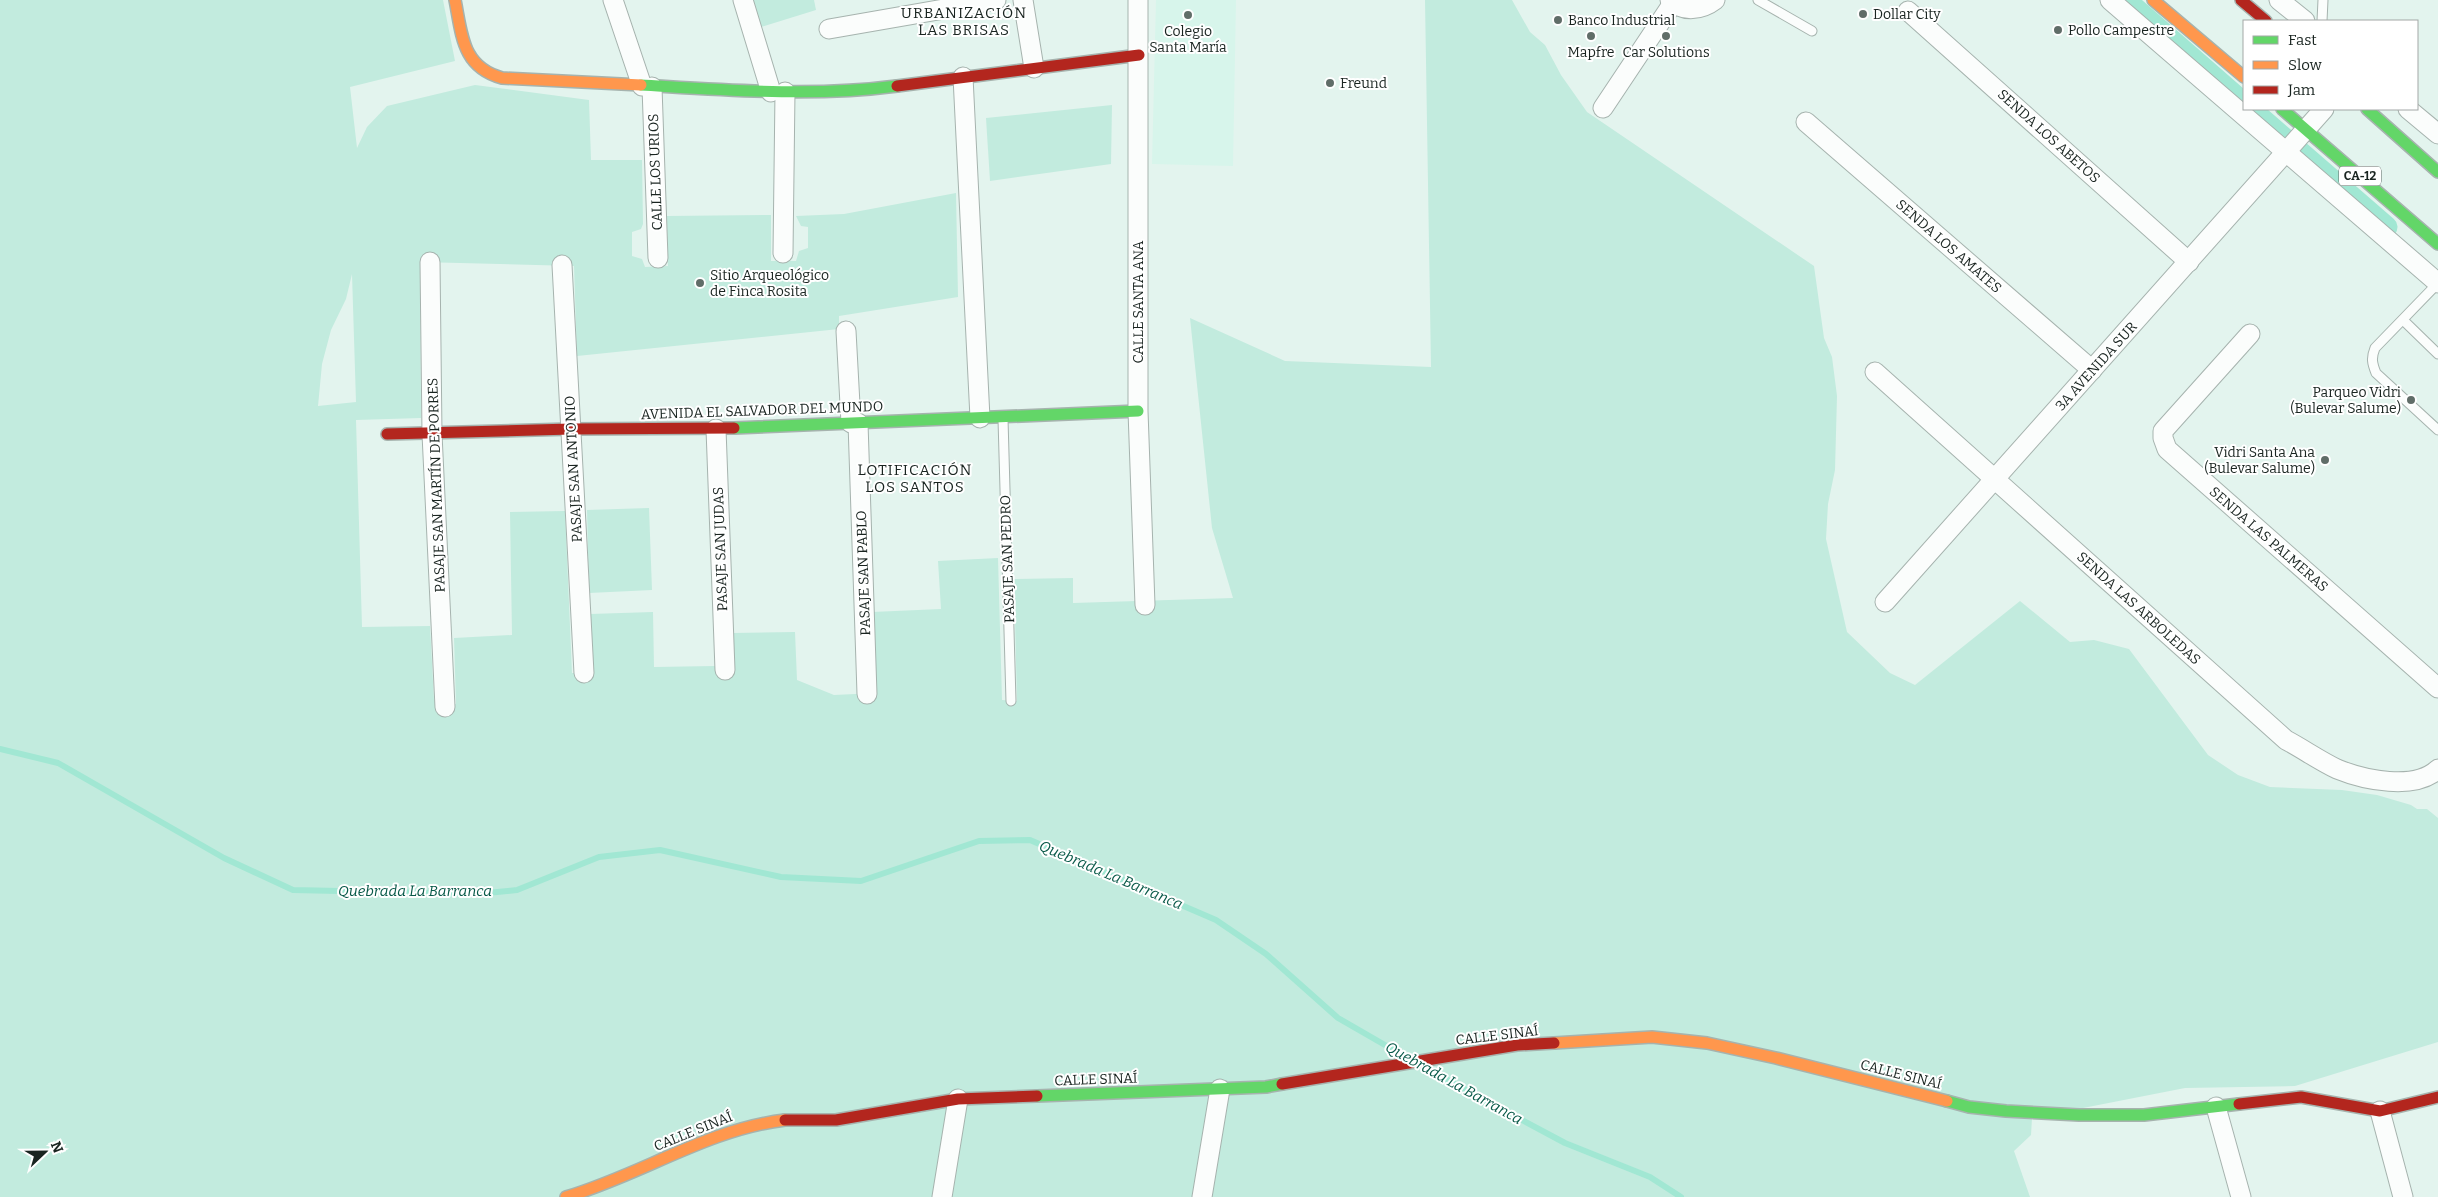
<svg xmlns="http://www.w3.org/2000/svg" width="2438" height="1197" font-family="Bitter,serif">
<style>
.built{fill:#d7f5eb}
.green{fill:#c2ebde;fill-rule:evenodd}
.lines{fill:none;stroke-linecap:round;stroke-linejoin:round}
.stream{stroke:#a1e7d3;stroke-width:6}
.canal{stroke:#a1e7d3;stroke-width:21}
.lane-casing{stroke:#a6b3ae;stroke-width:11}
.street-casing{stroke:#a6b3ae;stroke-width:21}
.fast-casing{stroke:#a6b3ae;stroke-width:14}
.slow-casing{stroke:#a6b3ae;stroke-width:14}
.jam-casing{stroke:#a6b3ae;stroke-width:14}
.lane{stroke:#fbfdfc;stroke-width:9}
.street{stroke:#fbfdfc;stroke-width:19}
.fast{stroke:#63d668;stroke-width:11}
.slow{stroke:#ff974d;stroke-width:11}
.jam{stroke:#b3261e;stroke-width:11}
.poi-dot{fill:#606d68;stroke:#fff;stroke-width:2}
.labels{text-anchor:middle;stroke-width:4;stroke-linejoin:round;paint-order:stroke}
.shield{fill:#fff;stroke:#5e6663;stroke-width:1}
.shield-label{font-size:12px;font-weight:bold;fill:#192420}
.poi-label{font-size:14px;fill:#192420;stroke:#fff;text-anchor:start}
.street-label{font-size:14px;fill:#192420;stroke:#fff}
.neighbourhood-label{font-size:15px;letter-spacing:1px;fill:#192420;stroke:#fff}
.water-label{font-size:15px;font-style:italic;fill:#085948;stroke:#fff}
</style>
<rect width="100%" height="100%" fill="#e3f4ee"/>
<polygon class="built" points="1156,0 1236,0 1233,166 1152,164"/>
<g class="green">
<path d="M 0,0 L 443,0 L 455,61 L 350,87 L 357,148 L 367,127 L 387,106 L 475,85 L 589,100 L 591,160 L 642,160 L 643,224 L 641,229 L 632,232 L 632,256 L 642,259 L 645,267 L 668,266 L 667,216 L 771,215 L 771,261 L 796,261 L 799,251 L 808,248 L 808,227 L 801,226 L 796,216 L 844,214 L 956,193 L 958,297 L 839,316 L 839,329 L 577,356 L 574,266 L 420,262 L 421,418 L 356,420 L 362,627 L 430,626 L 434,700 L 444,707 L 456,704 L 454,638 L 512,635 L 510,512 L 565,511 L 572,673 L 584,673 L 590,614 L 653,612 L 654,667 L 715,666 L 732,633 L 795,632 L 797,680 L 834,695 L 876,693 L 872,612 L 941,609 L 938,561 L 998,558 L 1002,700 L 1017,701 L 1014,579 L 1073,578 L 1073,603 L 1233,598 L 1212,528 L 1190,318 L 1285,361 L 1431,367 L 1425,0 L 1512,0 L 1530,32 L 1545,45 L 1561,75 L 1587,112 L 1814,266 L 1824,338 L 1832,357 L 1837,396 L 1835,470 L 1828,504 L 1826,539 L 1847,632 L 1890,673 L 1915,685 L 2020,601 L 2070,642 L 2094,640 L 2129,649 L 2208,755 L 2238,775 L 2270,787 L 2342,790 L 2377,795 L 2411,805 L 2417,809 L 2427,809 L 2438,818 L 2438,1042 L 2295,1086 L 2185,1088 L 2032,1118 L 2031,1135 L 2014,1151 L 2030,1197 L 0,1197 ZM 352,274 L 356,402 L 318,406 L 322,364 L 331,330 L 346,299 Z"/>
<polygon points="753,0 814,0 816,10 761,27"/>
<polygon points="1112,105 1111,164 990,181 986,118"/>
<polygon points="649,508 652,590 589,593 587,510"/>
</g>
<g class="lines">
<g class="stream">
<polyline points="0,749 58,763 224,858 293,890 477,894 517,890 599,857 660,850 781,877 861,881 979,841 1030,840 1216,920 1266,954 1338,1018 1404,1056"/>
<polyline points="1425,1068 1565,1143 1650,1177 1681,1197"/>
</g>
<g class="canal">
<polyline points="2126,0 2244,103"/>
<polyline points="2251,109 2387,227"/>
</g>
<g class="lane-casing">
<g id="lane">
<polyline points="1758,0 1812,31"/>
<polyline points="2322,21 2323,0"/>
<path d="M 2438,283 L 2375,348 C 2371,358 2372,363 2376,373 L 2438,430"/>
<polyline points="2403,320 2438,354"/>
<polyline points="1003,419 1011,701"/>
</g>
</g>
<g class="street-casing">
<g id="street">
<polyline points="613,0 642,86"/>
<polyline points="743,0 771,92"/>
<polyline points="1023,0 1034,68"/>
<polyline points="1138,0 1138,411 1145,605"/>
<path d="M 1670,0 C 1683,13 1702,10 1715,0"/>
<polyline points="2110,0 2438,283"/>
<polyline points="2279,0 2305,21"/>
<polyline points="1908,11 2189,262"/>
<polyline points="829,29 996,0"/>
<polyline points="963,77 980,418"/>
<polyline points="652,87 658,258"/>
<polyline points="1603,108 1673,3"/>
<polyline points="2408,109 2438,134"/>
<polyline points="1806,122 2092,370"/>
<polyline points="783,253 785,92"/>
<polyline points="430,262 432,434 445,707"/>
<polyline points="562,265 584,673"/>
<polyline points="846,331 851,423"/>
<polyline points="2250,334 2163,431 2163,438 2167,449 2438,688"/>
<path d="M 1875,372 L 2286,740 C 2303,749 2320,761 2337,769 C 2364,780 2415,791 2438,769"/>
<polyline points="858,423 867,694"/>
<polyline points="716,429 725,670"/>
<polyline points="1885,602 2324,109"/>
<polyline points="2216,1107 2241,1197"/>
<polyline points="2380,1111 2403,1197"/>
<polyline points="942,1197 958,1099"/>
<polyline points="1202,1197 1220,1089"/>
</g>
</g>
<g class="fast-casing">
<g id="fast">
<path d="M 641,85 C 726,90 813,97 897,86"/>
<polyline points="2282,109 2438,244"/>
<polyline points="2367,109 2438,172"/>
<polyline points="734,428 1138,411"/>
<polyline points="1037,1096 1266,1087 1282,1084"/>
<polyline points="1947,1101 1969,1107 2006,1111 2079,1115 2144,1115 2239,1104"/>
</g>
</g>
<g class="slow-casing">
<g id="slow">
<path d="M 455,0 C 462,35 462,67 502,78 L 641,85"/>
<polyline points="2153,0 2244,77"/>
<polyline points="1554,1043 1652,1037 1707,1043 1776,1058 1947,1101"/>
<path d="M 566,1197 C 641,1175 708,1129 785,1120"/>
</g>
</g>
<g class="jam-casing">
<g id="jam">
<polyline points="2241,0 2266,21"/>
<polyline points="897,86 1139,55"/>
<polyline points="387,434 571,429 734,428"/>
<polyline points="1282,1084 1517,1045 1554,1043"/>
<polyline points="2239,1104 2301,1097 2380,1111 2438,1097"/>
<polyline points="785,1120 836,1120 958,1099 1037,1096"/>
</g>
</g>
<use href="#lane" class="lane"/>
<use href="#street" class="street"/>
<use href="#fast" class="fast"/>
<use href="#slow" class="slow"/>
<use href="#jam" class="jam"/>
</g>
<g class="poi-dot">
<circle cx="1863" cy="14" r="5"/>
<circle cx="1188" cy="15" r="5"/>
<circle cx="1558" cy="20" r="5"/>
<circle cx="2058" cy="30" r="5"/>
<circle cx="1591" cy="36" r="5"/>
<circle cx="1666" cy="36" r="5"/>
<circle cx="1330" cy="83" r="5"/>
<circle cx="700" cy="283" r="5"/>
<circle cx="2411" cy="400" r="5"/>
<circle cx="2325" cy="460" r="5"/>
</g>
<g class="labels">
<rect class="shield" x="2339" y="166.5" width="42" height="19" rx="4"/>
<g class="shield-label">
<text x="2360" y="180">CA-12</text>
</g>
<g class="poi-label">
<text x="1873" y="19">Dollar City</text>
<text x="1568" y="25">Banco Industrial</text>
<text x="2068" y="35">Pollo Campestre</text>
<text x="1188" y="36" text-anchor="middle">Colegio<tspan x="1188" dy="16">Santa María</tspan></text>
<text x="1591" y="57" text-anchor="middle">Mapfre</text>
<text x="1666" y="57" text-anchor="middle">Car Solutions</text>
<text x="1340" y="88">Freund</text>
<text x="710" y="280">Sitio Arqueológico<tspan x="710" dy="16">de Finca Rosita</tspan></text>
<text x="2401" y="397" text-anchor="end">Parqueo Vidri<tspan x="2401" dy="16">(Bulevar Salume)</tspan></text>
<text x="2315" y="457" text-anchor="end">Vidri Santa Ana<tspan x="2315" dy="16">(Bulevar Salume)</tspan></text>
</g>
<g class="street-label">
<text transform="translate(2049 136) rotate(42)" y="5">SENDA LOS ABETOS</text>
<text transform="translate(655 172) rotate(-92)" y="5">CALLE LOS URIOS</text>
<text transform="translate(1949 246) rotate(41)" y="5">SENDA LOS AMATES</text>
<text transform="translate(1138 302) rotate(-90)" y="5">CALLE SANTA ANA</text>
<text transform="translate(2096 366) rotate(-48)" y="5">3A AVENIDA SUR</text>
<text transform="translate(762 410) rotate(-2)" y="5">AVENIDA EL SALVADOR DEL MUNDO</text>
<text transform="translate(573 469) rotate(-93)" y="5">PASAJE SAN ANTONIO</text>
<text transform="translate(436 485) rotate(-92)" y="5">PASAJE SAN MARTÍN DE PORRES</text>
<text transform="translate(2269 539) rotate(41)" y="5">SENDA LAS PALMERAS</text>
<text transform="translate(720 549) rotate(-92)" y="5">PASAJE SAN JUDAS</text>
<text transform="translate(1007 559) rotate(-92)" y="5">PASAJE SAN PEDRO</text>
<text transform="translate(863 573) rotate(-92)" y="5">PASAJE SAN PABLO</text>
<text transform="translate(2139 608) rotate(42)" y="5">SENDA LAS ARBOLEDAS</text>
<text transform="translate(1497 1035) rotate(-7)" y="5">CALLE SINAÍ</text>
<text transform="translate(1901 1074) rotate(14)" y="5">CALLE SINAÍ</text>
<text transform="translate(1096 1079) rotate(-2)" y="5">CALLE SINAÍ</text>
<text transform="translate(693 1131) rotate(-22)" y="5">CALLE SINAÍ</text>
</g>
<g class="neighbourhood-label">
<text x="964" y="18">URBANIZACIÓN<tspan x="964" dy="17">LAS BRISAS</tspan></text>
<text x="915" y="475">LOTIFICACIÓN<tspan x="915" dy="17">LOS SANTOS</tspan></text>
</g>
<g class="water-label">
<text transform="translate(1111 875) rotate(23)" y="5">Quebrada La Barranca</text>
<text x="415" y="896">Quebrada La Barranca</text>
<text transform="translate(1454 1083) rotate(29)" y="5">Quebrada La Barranca</text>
</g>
</g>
<rect x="2243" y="20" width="175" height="90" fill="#ffffff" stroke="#a3a7a6"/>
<rect x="2253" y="36" width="25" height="8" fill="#63d668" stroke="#a3a7a6"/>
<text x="2288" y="45" font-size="15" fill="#192420">Fast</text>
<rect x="2253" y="61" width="25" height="8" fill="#ff974d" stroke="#a3a7a6"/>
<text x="2288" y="70" font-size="15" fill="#192420">Slow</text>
<rect x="2253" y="86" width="25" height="8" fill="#b3261e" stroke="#a3a7a6"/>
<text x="2288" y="95" font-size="15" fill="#192420">Jam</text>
<g transform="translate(45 1152) rotate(68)" stroke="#ffffff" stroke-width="4" paint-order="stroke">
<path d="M0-4L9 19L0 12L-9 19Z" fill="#192420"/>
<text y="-8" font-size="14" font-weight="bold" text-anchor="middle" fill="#192420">N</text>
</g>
</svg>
